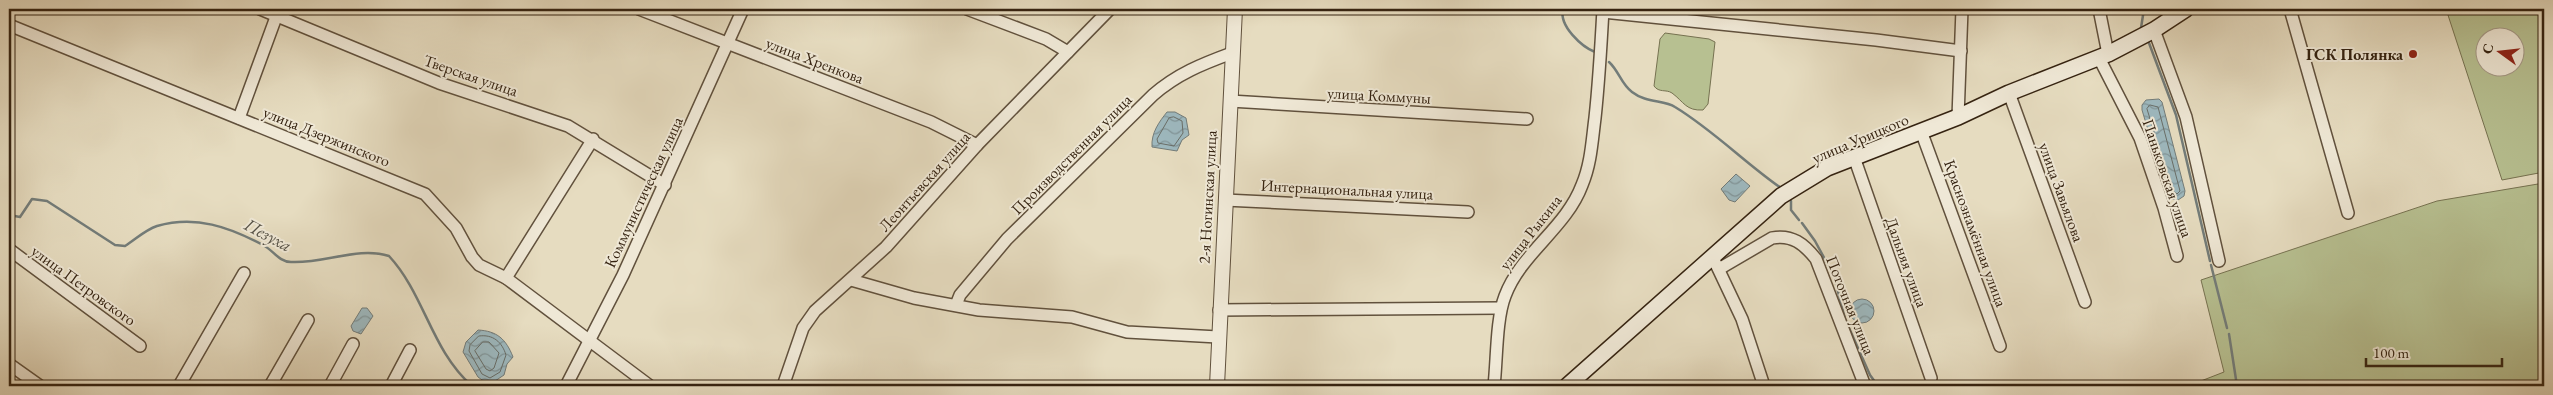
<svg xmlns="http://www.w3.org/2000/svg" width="2553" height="395" font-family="'EB Garamond',serif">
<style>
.garden{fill:#b7c091;stroke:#767251;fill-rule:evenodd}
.water{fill:url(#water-waves);stroke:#737c79}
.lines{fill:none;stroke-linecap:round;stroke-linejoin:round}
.shore{stroke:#696e68;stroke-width:1}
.stream{stroke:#737c79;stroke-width:2.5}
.minor-casing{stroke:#61513d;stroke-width:14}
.tertiary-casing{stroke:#61513d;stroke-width:16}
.secondary-casing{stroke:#352311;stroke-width:18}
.minor{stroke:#efe8d6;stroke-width:11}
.tertiary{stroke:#efe8d6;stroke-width:14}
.secondary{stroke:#efe8d6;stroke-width:15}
.poi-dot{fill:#8f2418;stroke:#efe8d6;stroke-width:2}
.labels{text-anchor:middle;stroke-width:4;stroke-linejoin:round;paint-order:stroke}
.poi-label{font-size:16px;font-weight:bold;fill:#352311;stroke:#efe8d6;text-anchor:end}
.street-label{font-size:16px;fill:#352311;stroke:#efe8d6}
.water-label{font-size:18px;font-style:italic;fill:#545045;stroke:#efe8d6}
</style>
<defs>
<pattern id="water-waves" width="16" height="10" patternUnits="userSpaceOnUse" patternTransform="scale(1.25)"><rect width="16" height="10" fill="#9db8be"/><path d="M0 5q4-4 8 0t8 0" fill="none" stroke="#819599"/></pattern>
</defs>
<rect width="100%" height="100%" fill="#e6dcc0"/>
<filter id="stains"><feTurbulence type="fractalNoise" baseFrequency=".004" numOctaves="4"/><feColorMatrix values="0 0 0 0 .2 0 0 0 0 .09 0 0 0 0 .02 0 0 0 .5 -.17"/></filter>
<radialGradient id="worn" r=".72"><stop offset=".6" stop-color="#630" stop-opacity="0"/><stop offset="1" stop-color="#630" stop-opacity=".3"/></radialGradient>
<g class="garden">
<path d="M 2446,9 L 2544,9 L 2544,172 L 2502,180 ZM 2486,38 L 2516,38 L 2516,68 L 2486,68 Z"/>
<path d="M 1665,33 L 1709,39 L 1715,42 L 1708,104 L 1703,110 C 1686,111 1684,102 1672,93 C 1666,89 1659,93 1654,86 L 1660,39 Z"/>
<polygon points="2544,183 2544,386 2188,386 2224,372 2201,280 2437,201"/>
</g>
<g class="water">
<polygon points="2159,99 2162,102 2185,191 2184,196 2178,200 2172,199 2167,193 2142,110 2142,105 2146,100"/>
<path d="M 1167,112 L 1175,112 L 1186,118 L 1189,135 L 1182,140 L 1177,151 L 1152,147 C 1151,133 1159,122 1167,112 Z"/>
<polygon points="1736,174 1750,186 1735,202 1729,200 1721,189"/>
<circle cx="1862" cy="311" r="12"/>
<polygon points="362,308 367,308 373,316 361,334 353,331 351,326"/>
<path d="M 478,330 C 497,331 506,339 513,357 L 507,364 L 504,375 L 489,385 L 478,377 L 463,352 L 466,342 Z"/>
</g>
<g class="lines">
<g class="shore">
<polygon points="2150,105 2158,107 2180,191 2177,194 2172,190 2147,109"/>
<polygon points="1174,117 1182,121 1183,133 1174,146 1158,143 1157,139 1169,118"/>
<path d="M 479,336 C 493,334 502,342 506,355 L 500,372 L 490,378 L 482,374 L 469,351 L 470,345 Z"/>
<polygon points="483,342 489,342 499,353 494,368 490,371 486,369 475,351"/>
</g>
<g class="stream">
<path d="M 1563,10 C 1559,26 1582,47 1595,52"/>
<polyline points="2141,28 2144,9"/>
<polyline points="2149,43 2176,115 2210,261"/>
<path d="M 1609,62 C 1619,71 1621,84 1632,92 C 1646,103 1664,100 1675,107 C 1713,130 1745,163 1781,188"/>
<polyline points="1791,201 1791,210 1799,220"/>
<path d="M 9,215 L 20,217 L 32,199 L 47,201 L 115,245 L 125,246 C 136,239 145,230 157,226 C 196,215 229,227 263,245 C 273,250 279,262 291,262 C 324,264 358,246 389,256 C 425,295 431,350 472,386"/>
<polyline points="1802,223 1815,241 1834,276 1845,319 1870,375 1878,386"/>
<polyline points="2211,265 2227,328"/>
<polyline points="2229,334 2237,386"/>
</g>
<g class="minor-casing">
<g id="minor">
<polyline points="260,9 439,83 568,126 665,185"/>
<polyline points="639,9 931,122 977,145"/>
<polyline points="967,9 1046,39 1068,52"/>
<polyline points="2099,9 2108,54"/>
<polyline points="2290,9 2348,213"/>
<polyline points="1603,12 1876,40 1961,51"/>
<polyline points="9,25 425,194 456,228 472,257 479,265 506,278 650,386"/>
<polyline points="2154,30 2186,117 2219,261"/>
<polyline points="2099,58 2140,138 2164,208 2177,256"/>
<polyline points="2009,93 2085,302"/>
<polyline points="1230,101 1527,119"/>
<polyline points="1958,117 1962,9"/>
<polyline points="239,118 279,9"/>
<polyline points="1921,131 2000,346"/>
<polyline points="1854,157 1931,378"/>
<polyline points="1225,200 1468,212"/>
<polyline points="10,250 140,346"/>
<polyline points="1715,262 1742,319 1764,386"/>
<path d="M 1719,269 L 1772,238 C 1792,234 1804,244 1816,259 L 1865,386"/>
<polyline points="506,278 593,139"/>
<polyline points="851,280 914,298 979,310 1072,317 1127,332 1218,337"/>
<path d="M 956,305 L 960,295 L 1007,239 L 1153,95 C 1177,74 1202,64 1232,53"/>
<polyline points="1219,310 1501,308"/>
<polyline points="9,364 40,386"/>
<polyline points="179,386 244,273"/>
<polyline points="270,386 308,320"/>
<polyline points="330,386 353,344"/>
<polyline points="391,386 410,350"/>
<polyline points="566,386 623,275 743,9"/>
<polyline points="783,386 803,328 815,311 886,247 977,145 1110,9"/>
<path d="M 1494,386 C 1497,360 1496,319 1505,296 C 1521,253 1566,228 1582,185 C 1591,164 1592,141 1595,118 C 1599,81 1601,46 1603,9"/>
</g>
</g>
<g class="tertiary-casing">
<polyline id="tertiary" points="1217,386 1235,9"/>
</g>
<g class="secondary-casing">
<polyline id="secondary" points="1567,386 1781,196 1827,168 1958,117 2009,93 2108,54 2154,30 2186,9"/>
</g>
<use href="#minor" class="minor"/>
<use href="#tertiary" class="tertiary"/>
<use href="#secondary" class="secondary"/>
</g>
<circle class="poi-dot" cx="2413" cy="54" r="5"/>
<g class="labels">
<g class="poi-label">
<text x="2403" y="60">ГСК Полянка</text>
</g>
<g class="street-label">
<text transform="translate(815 60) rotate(21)" y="6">улица Хренкова</text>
<text transform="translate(471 75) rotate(19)" y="6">Тверская улица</text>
<text transform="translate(1379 95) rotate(3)" y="6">улица Коммуны</text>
<text transform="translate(327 136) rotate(22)" y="6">улица Дзержинского</text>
<text transform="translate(1860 138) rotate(-23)" y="6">улица Урицкого</text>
<text transform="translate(1071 154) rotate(-45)" y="6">Производственная улица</text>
<text transform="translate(2168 178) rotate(71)" y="6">Паньковская улица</text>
<text transform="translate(924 181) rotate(-48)" y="6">Леонтьевская улица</text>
<text transform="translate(1347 189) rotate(3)" y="6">Интернациональная улица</text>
<text transform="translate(643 192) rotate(-65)" y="6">Коммунистическая улица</text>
<text transform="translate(2062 192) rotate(70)" y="6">улица Завьялова</text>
<text transform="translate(1207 197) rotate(-87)" y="6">2-я Ногинская улица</text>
<text transform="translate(1530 232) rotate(-52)" y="6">улица Рыкина</text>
<text transform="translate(1976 233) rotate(70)" y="6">Краснознамённая улица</text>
<text transform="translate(1907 262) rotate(70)" y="6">Дальняя улица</text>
<text transform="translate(84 285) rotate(36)" y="6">улица Петровского</text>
<text transform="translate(1851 305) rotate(68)" y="6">Поточная улица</text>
</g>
<g class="water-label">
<text transform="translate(268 235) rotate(28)" y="6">Пезуха</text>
</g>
</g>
<rect width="2553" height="395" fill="none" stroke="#e6dcc0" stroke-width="30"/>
<rect x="10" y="10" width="2533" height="375" fill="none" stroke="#352311" stroke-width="2.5"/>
<rect x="15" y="15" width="2523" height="365" fill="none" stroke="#352311"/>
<g transform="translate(2500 52) rotate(285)"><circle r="24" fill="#efe8d6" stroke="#a59987"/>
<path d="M0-4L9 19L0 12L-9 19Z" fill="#8f2418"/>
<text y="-8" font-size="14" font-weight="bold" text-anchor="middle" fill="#352311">С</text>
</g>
<path d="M2366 358v8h136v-8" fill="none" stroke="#352311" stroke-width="2.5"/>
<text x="2373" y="358" font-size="15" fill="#352311" stroke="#efe8d6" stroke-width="4" paint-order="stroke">100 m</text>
<rect width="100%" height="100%" filter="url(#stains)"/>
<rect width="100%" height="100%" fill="url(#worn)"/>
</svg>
